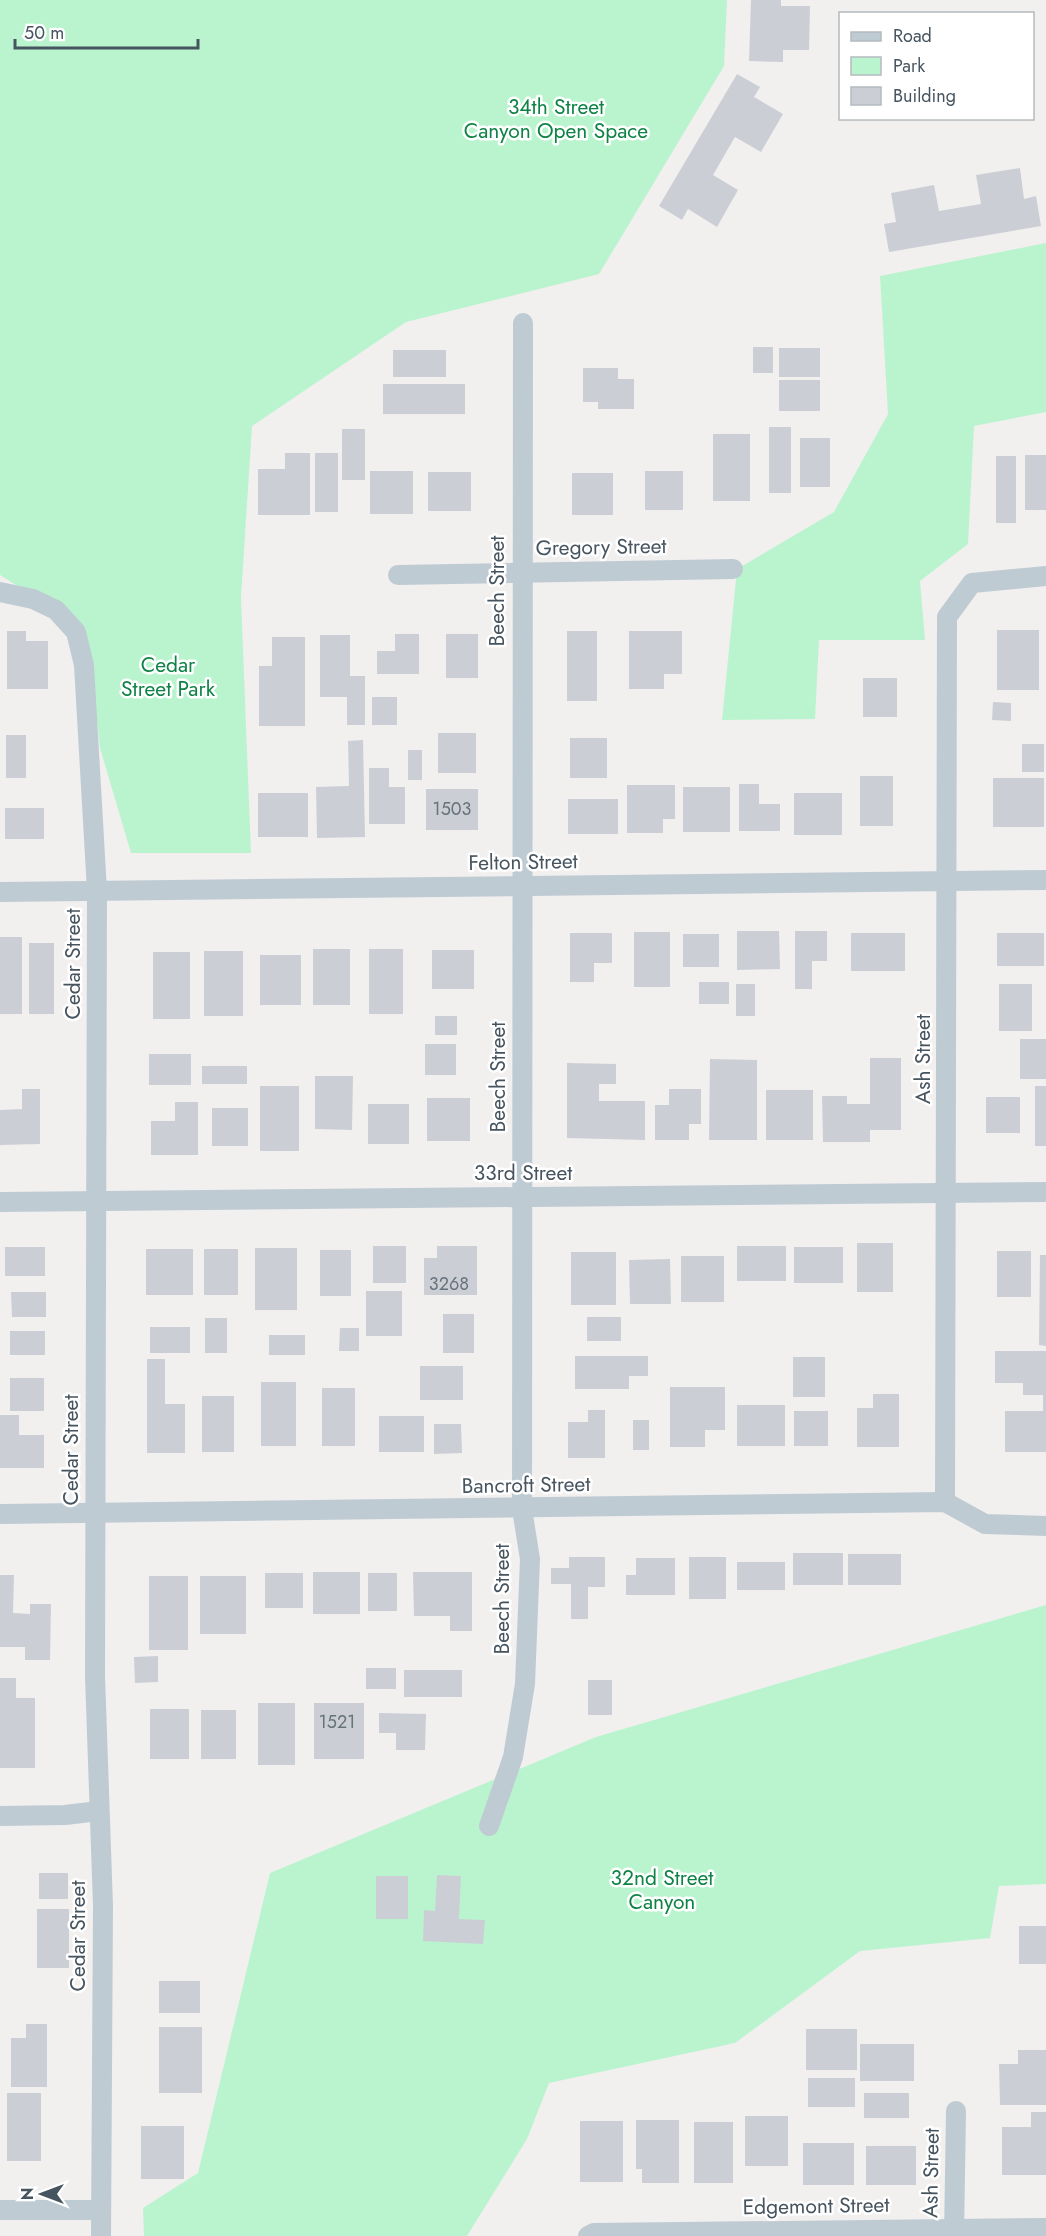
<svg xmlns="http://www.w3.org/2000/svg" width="1046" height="2236" font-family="Jost,sans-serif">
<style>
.green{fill:#baf4cf}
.building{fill:#cbcfd5}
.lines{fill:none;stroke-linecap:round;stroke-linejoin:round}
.minor{stroke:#bfcbd3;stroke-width:20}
.labels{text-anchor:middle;stroke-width:5;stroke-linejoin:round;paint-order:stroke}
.number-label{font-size:18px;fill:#67737c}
.park-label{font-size:21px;fill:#0e8345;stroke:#fff}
.street-label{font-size:21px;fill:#46545f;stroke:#fff}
</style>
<rect width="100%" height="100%" fill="#f2efef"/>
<g class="green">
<polygon points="0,0 727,0 724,66 599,274 406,322 252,426 241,598 251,853 131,853 100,748 89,649 85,628 0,575"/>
<polygon points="1046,243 1046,412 974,426 968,544 920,581 925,640 819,640 815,719 722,720 737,569 834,512 888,414 880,276"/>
<polygon points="1046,1605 1046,1884 999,1886 990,1938 860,1951 735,2043 549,2083 527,2139 467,2236 144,2236 143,2208 198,2173 270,1873 596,1737"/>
</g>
<g class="building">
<polygon points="751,0 781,0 781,6 810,6 809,50 783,50 783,62 749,61"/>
<polygon points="737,74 760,87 754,97 783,114 761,152 735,137 713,175 738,190 717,227 688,209 682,220 659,206"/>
<polygon points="1020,168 1024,199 1036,196 1041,226 889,252 884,224 896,222 891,193 934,185 939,211 981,204 976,175"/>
<rect x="753" y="347" width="20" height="26"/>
<rect x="779" y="348" width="41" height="29"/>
<rect x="393" y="350" width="53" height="27"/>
<polygon points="583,368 618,368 618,379 634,379 634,409 598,409 598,402 583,402"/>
<rect x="779" y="380" width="41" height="31"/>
<rect x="383" y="384" width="82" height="30"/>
<rect x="769" y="427" width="22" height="66"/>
<rect x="342" y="429" width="23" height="51"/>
<rect x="713" y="434" width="37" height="67"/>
<rect x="800" y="438" width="30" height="49"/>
<polygon points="285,453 310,453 310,515 258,515 258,469 285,469"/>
<rect x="315" y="453" width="23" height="59"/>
<rect x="1025" y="455" width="21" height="55"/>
<rect x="996" y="456" width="20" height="67"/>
<rect x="370" y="471" width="43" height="43"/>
<rect x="645" y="471" width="38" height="39"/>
<rect x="428" y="472" width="43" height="39"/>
<rect x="572" y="473" width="41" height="42"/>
<rect x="997" y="630" width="42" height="60"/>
<polygon points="7,631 26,631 26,641 48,641 48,689 7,689"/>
<rect x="567" y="631" width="30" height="70"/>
<polygon points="629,631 682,631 682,674 664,674 664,689 629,689"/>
<polygon points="395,634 419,634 419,674 377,674 377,651 395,651"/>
<rect x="446" y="634" width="32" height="44"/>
<polygon points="320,635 350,635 350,676 365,676 365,725 347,725 347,697 320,697"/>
<polygon points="272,637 305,637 305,726 259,726 259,666 272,666"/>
<rect x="863" y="678" width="34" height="39"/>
<rect x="372" y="697" width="25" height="28"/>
<polygon points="993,702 1011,703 1011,721 992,720"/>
<rect x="438" y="733" width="38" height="40"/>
<rect x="6" y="735" width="20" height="43"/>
<rect x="570" y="738" width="37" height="40"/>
<polygon points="363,740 365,837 317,838 316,787 349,786 348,741"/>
<rect x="1022" y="744" width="22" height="28"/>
<rect x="408" y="750" width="14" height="30"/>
<polygon points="369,768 389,768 389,787 405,787 405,824 369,824"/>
<rect x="860" y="776" width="33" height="50"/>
<rect x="993" y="778" width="51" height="49"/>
<polygon points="739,784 759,784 759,804 780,804 780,831 739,831"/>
<polygon points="627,785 675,785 675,819 663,819 663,833 627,833"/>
<rect x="683" y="787" width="47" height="45"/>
<rect x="426" y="789" width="52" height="41"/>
<rect x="258" y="793" width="50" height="44"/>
<rect x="794" y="793" width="48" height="42"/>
<rect x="568" y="799" width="50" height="35"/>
<rect x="5" y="808" width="39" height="31"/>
<polygon points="737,931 779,931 780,969 737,970"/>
<polygon points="795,931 827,931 827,961 812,961 812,989 795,989"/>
<rect x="634" y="932" width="36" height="55"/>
<polygon points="570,933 612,933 612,963 594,963 594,982 570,982"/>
<rect x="851" y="933" width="54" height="38"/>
<rect x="997" y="933" width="47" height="33"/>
<rect x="683" y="934" width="36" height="33"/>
<rect x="0" y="937" width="22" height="77"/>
<rect x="29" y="943" width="25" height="71"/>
<rect x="313" y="949" width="37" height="56"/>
<rect x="369" y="949" width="34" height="65"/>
<rect x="432" y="950" width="42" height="39"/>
<rect x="204" y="951" width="39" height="65"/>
<rect x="153" y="952" width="37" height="67"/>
<rect x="260" y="955" width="41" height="50"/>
<rect x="699" y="982" width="30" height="22"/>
<rect x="736" y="984" width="19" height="32"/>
<rect x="999" y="984" width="33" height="47"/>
<rect x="435" y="1016" width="22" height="19"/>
<rect x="1020" y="1039" width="26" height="40"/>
<rect x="425" y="1044" width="31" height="31"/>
<rect x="149" y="1054" width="42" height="31"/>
<polygon points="870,1058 901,1058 901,1130 870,1130 870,1142 823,1142 822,1096 847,1096 847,1104 870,1104"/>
<polygon points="710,1059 757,1060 757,1140 709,1140"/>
<polygon points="567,1063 616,1064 616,1084 599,1084 599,1101 645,1101 645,1140 567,1138"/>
<rect x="202" y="1066" width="45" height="18"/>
<polygon points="315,1076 353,1076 352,1130 315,1129"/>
<rect x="260" y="1086" width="39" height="65"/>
<rect x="1035" y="1086" width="11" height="60"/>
<polygon points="22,1089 40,1089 40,1144 0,1145 0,1110 22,1109"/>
<polygon points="669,1089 701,1089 701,1124 689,1124 689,1140 655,1140 655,1105 669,1105"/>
<rect x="766" y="1090" width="47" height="50"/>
<rect x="986" y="1097" width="34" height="36"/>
<rect x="427" y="1098" width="43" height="43"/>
<polygon points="175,1102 198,1102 198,1155 151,1155 151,1121 175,1121"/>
<rect x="368" y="1104" width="41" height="40"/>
<rect x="212" y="1108" width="36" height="38"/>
<rect x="857" y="1243" width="36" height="49"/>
<rect x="373" y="1246" width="33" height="37"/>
<polygon points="437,1246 477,1246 477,1295 424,1295 424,1258 437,1258"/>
<rect x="737" y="1246" width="49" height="35"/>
<rect x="5" y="1247" width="40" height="29"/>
<rect x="794" y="1247" width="49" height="36"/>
<rect x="255" y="1248" width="42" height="62"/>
<rect x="146" y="1249" width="47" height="46"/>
<rect x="204" y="1249" width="34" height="46"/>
<rect x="320" y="1250" width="31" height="46"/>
<rect x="997" y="1251" width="34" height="46"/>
<rect x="571" y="1252" width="45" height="53"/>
<polygon points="1040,1255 1046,1255 1046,1346 1039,1345"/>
<rect x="681" y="1256" width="43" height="46"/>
<polygon points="670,1259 671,1304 630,1304 629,1260"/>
<rect x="366" y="1291" width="36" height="45"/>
<polygon points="11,1292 46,1292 46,1317 12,1317"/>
<rect x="443" y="1314" width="31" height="39"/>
<rect x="587" y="1317" width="34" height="24"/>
<rect x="205" y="1318" width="22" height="35"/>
<rect x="150" y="1327" width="40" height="26"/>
<polygon points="340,1328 359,1328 359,1351 339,1351"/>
<rect x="10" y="1331" width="35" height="24"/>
<rect x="269" y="1335" width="36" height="20"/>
<polygon points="995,1351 1046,1351 1046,1452 1005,1452 1005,1411 1043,1411 1043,1395 1023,1395 1023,1383 995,1383"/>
<polygon points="575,1356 648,1356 648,1376 629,1376 629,1389 575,1389"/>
<rect x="793" y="1357" width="32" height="40"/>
<polygon points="147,1359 165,1359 165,1404 185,1404 185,1453 147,1453"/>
<rect x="420" y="1366" width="43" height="34"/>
<rect x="10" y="1378" width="34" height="33"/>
<rect x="261" y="1382" width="35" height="64"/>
<polygon points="670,1387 725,1387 725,1430 705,1430 705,1447 670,1447"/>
<rect x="322" y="1388" width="33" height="58"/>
<polygon points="873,1394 899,1394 899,1447 857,1447 857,1408 873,1408"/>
<rect x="202" y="1396" width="32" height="56"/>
<rect x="737" y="1405" width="48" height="41"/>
<polygon points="588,1410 605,1410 605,1458 568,1458 568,1422 588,1422"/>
<rect x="794" y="1411" width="34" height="35"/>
<polygon points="0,1415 19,1415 19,1435 44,1435 44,1468 0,1468"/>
<rect x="379" y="1416" width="45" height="36"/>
<rect x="633" y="1420" width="16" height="30"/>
<polygon points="434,1424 461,1424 462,1453 434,1454"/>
<rect x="793" y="1553" width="50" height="32"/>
<rect x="848" y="1554" width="53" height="31"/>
<polygon points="569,1557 605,1557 605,1587 588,1587 588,1619 571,1619 571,1584 551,1584 551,1568 569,1568"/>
<rect x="689" y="1557" width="37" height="42"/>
<polygon points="636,1558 675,1558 675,1595 626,1595 626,1575 636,1575"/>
<rect x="737" y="1562" width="48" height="28"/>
<rect x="313" y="1572" width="47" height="42"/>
<polygon points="413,1572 472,1572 472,1631 450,1631 450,1616 414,1616"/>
<rect x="265" y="1573" width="38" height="35"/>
<rect x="368" y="1573" width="29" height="38"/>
<polygon points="0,1575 14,1575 13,1613 30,1614 30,1604 51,1604 50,1660 25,1660 25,1647 0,1647"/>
<rect x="149" y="1576" width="39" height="74"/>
<rect x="200" y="1576" width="46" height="58"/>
<polygon points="158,1656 158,1682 135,1683 134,1657"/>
<rect x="366" y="1668" width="30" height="21"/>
<rect x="404" y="1670" width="58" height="27"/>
<polygon points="0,1678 16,1678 16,1698 35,1698 35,1768 0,1768"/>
<rect x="588" y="1680" width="24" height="35"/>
<rect x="258" y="1703" width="37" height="62"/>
<rect x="314" y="1703" width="50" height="56"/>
<rect x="150" y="1709" width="39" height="50"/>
<rect x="201" y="1710" width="35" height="49"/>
<polygon points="379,1713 426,1714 425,1750 396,1750 396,1733 379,1733"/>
<rect x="39" y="1873" width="29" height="26"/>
<polygon points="437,1875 461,1876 459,1919 485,1920 483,1944 423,1941 424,1910 435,1911"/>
<rect x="376" y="1876" width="32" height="43"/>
<rect x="37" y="1909" width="32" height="59"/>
<rect x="1019" y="1926" width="27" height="38"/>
<rect x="159" y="1981" width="41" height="32"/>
<polygon points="26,2024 47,2024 47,2087 11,2087 11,2038 26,2038"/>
<rect x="159" y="2027" width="43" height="66"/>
<rect x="806" y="2029" width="51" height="41"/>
<rect x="860" y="2044" width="54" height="37"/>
<polygon points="1018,2050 1046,2050 1046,2105 1000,2105 999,2064 1018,2064"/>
<rect x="808" y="2078" width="47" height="29"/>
<rect x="7" y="2093" width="34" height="68"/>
<rect x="864" y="2093" width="45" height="25"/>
<polygon points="1031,2112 1046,2112 1046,2175 1002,2175 1002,2127 1031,2127"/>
<rect x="745" y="2116" width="43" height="50"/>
<polygon points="636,2120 679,2120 679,2183 642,2183 642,2169 636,2169"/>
<rect x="580" y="2121" width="43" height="61"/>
<rect x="694" y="2122" width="39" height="61"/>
<rect x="141" y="2126" width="43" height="53"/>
<rect x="803" y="2143" width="51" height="42"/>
<rect x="866" y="2146" width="50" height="39"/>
</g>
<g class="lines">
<g class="minor">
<polyline points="398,575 733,569"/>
<polyline points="0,592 33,599 56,610 76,632 84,665 97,891 95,1676 103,1906 101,2236"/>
<polyline points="0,892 1046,880"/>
<polyline points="0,1202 1046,1192"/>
<polyline points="945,1502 947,617 972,583 1046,576"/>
<polyline points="0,1514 945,1502 985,1524 1046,1526"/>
<polyline points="0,1816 65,1815 99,1811"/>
<polyline points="489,1826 513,1757 525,1684 530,1559 522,1509 523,323"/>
<polyline points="0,2210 101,2210"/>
<polyline points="588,2236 594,2233 1046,2228"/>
<polyline points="954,2236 956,2111"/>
</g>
</g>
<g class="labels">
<g class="number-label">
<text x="452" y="815">1503</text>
<text x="449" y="1290">3268</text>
<text x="337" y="1728">1521</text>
</g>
<g class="park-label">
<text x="556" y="114">34th Street<tspan x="556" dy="24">Canyon Open Space</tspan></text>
<text x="168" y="672">Cedar<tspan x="168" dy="24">Street Park</tspan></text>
<text x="662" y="1885">32nd Street<tspan x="662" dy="24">Canyon</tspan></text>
</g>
<g class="street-label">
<text transform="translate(601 547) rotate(-1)" y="7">Gregory Street</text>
<text transform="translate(497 591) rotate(-90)" y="7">Beech Street</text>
<text transform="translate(523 862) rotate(-1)" y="7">Felton Street</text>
<text transform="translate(73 964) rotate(-90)" y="7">Cedar Street</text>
<text transform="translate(923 1059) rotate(-90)" y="7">Ash Street</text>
<text transform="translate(498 1077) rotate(-90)" y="7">Beech Street</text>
<text x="523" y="1180">33rd Street</text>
<text transform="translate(71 1450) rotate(-90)" y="7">Cedar Street</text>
<text transform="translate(526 1485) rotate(-1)" y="7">Bancroft Street</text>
<text transform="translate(502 1599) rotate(-90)" y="7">Beech Street</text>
<text transform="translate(78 1936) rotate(-90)" y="7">Cedar Street</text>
<text transform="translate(931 2173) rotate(-89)" y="7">Ash Street</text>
<text transform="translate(816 2206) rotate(-1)" y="7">Edgemont Street</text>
</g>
</g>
<rect x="839" y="12" width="195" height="108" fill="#ffffff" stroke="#b5bbbf" stroke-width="1.5"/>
<rect x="851" y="32" width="30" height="9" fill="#bfcbd3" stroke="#b5bbbf" stroke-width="1.5"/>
<text x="893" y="42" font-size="18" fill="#46545f">Road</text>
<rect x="851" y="57" width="30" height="18" fill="#baf4cf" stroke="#b5bbbf" stroke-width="1.5"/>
<text x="893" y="72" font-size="18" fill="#46545f">Park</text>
<rect x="851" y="87" width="30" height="18" fill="#cbcfd5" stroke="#b5bbbf" stroke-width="1.5"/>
<text x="893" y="102" font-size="18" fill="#46545f">Building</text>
<g transform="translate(42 2194) rotate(270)" stroke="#ffffff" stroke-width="4.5" paint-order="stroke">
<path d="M0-4.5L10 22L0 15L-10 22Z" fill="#46545f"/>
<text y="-9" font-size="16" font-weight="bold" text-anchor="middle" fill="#46545f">N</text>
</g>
<path d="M15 39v9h183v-9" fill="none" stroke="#46545f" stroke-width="3"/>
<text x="24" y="39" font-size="18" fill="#46545f" stroke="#ffffff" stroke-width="4.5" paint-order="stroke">50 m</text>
</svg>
